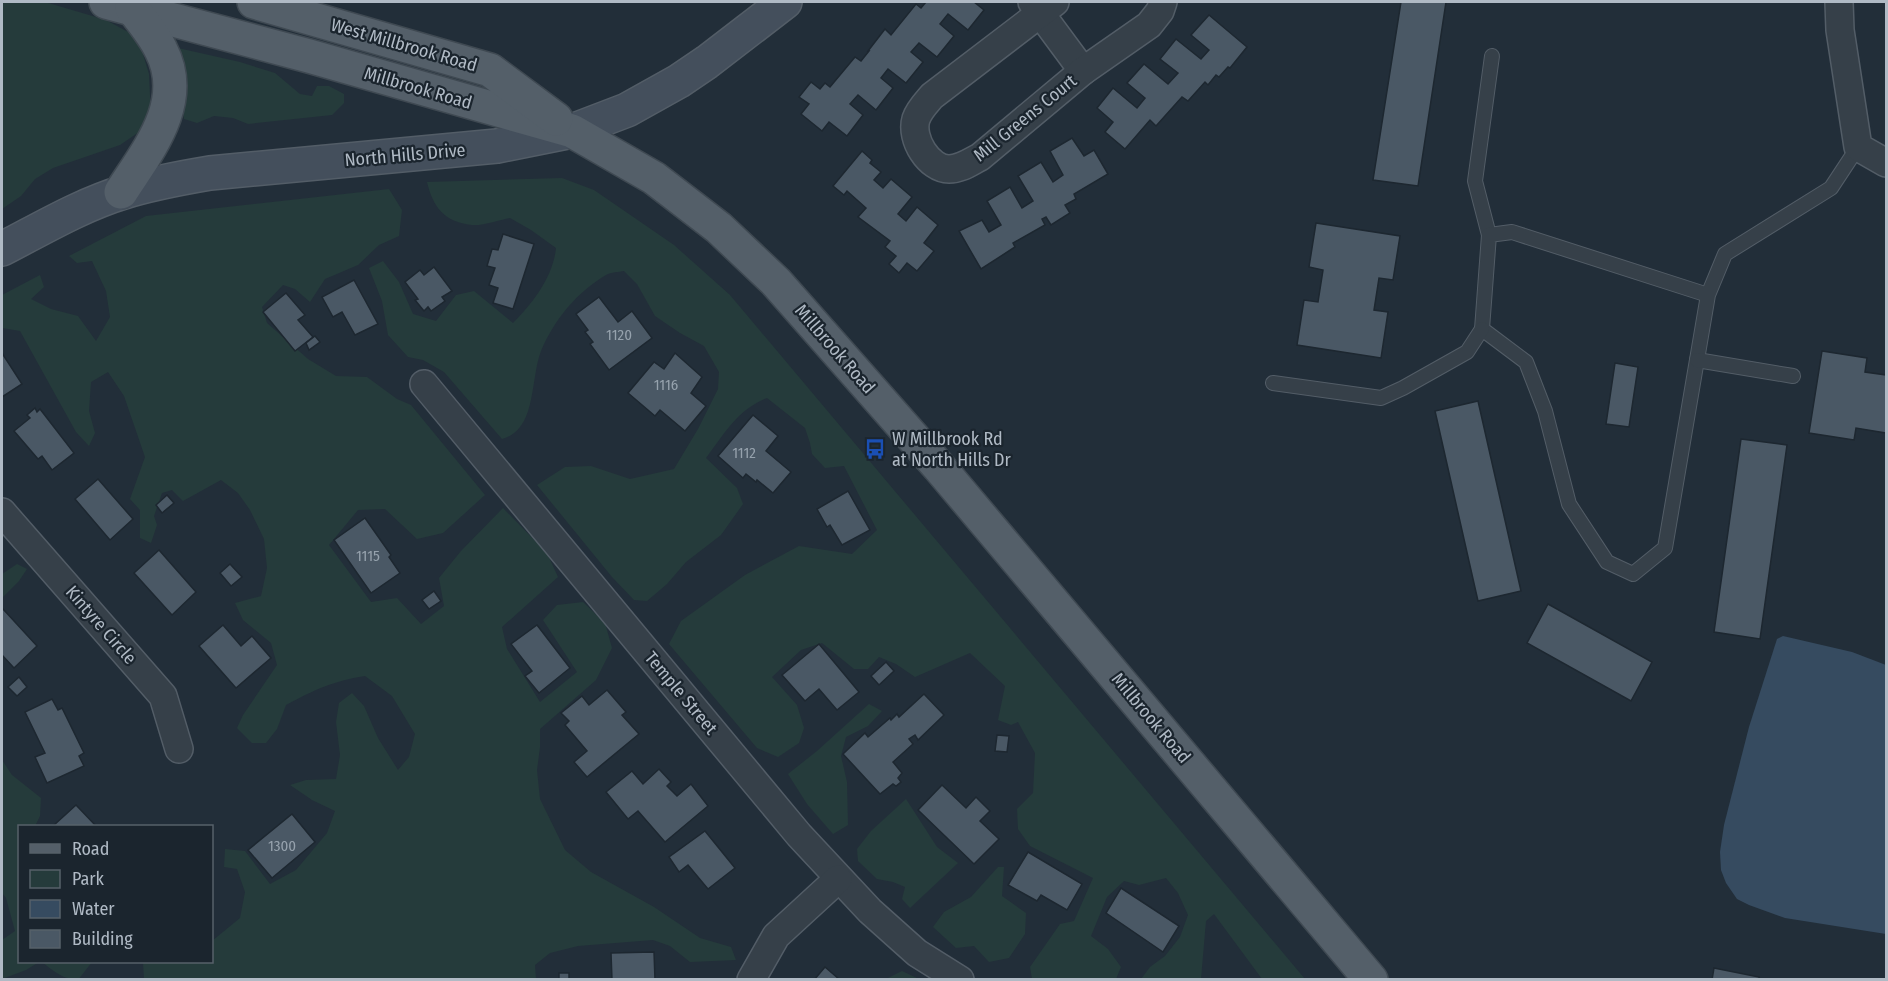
<svg xmlns="http://www.w3.org/2000/svg" width="1888" height="981" font-family="'Fira Sans Condensed',sans-serif">
<style>
.green{fill:#253b3b}
.water{fill:#364b60}
.building{fill:#4a5865;stroke:#1d2730;stroke-width:1.5}
.lines{fill:none;stroke-linecap:round;stroke-linejoin:round}
.lane-casing{stroke:#535d67;stroke-width:16}
.street-casing{stroke:#535d67;stroke-width:30}
.secondary-casing{stroke:#535d67;stroke-width:36}
.primary-casing{stroke:#3f4952;stroke-width:36}
.lane{stroke:#364049;stroke-width:14}
.street{stroke:#364049;stroke-width:27}
.secondary{stroke:#444f5c;stroke-width:33}
.primary{stroke:#545f69;stroke-width:33}
.labels{text-anchor:middle;stroke-width:4.5;stroke-linejoin:round;paint-order:stroke}
.number-label{font-size:15px;fill:#96a2ad}
.street-label{font-size:18px;fill:#b0bac5;stroke:#1b252e}
.poi-label{font-size:18px;fill:#b0bac5;stroke:#1b252e;text-anchor:start}
</style>
<rect width="100%" height="100%" fill="#222e39"/>
<g class="green">
<polygon points="2,2 45,2 106,20 128,32 140,44 149,74 150,95 150,115 139,132 120,145 53,168 35,179 21,196 2,209"/>
<polygon points="178,48 240,62 275,73 300,94 312,96 317,86 329,86 344,94 344,103 332,115 248,124 233,118 214,116 197,123 184,119 182,106 184,67"/>
<path d="M 562,178 L 594,190 L 674,245 L 730,295 L 1305,979 L 1262,979 L 1214,914 L 1206,921 L 1201,979 L 1141,979 L 1150,967 L 1165,956 L 1180,937 L 1188,915 L 1178,893 L 1166,878 L 1139,885 L 1124,881 L 1107,897 L 1091,936 L 1108,949 L 1121,967 L 1116,979 L 1032,979 L 1030,967 L 1060,924 L 1074,921 L 1093,878 L 1030,846 L 1018,829 L 1017,809 L 1033,793 L 1035,753 L 1018,722 L 1011,725 L 998,720 L 1005,686 L 970,653 L 915,677 L 896,664 L 879,657 L 868,669 L 854,669 L 822,643 L 801,650 L 772,677 L 797,705 L 804,728 L 799,743 L 778,757 L 757,748 L 669,644 L 681,621 L 745,575 L 799,546 L 852,554 L 877,530 L 844,466 L 825,468 L 812,454 L 810,443 L 805,428 L 767,398 C 738,409 724,434 706,458 L 737,488 L 743,504 L 721,535 L 686,562 L 667,584 L 647,601 L 634,600 L 612,577 L 537,485 L 565,467 L 591,466 L 630,479 L 674,469 L 698,429 L 718,389 L 719,372 L 704,346 L 680,333 L 655,316 L 637,284 L 624,271 C 619,272 611,272 606,275 C 577,292 554,320 541,351 C 530,379 537,430 502,439 L 444,372 L 423,360 L 408,357 L 388,335 L 382,301 L 369,268 L 383,261 L 399,282 L 413,314 L 436,321 L 456,295 L 474,291 L 513,323 C 533,303 553,277 556,248 L 531,230 L 510,218 C 499,220 483,226 472,225 C 444,222 433,207 427,182 Z"/>
<path d="M 389,189 L 402,210 L 399,236 L 379,245 L 358,265 L 325,279 L 310,302 L 295,289 L 283,285 L 262,307 L 267,323 L 308,359 L 336,376 L 367,377 L 397,399 L 411,405 L 485,495 L 443,533 L 417,539 L 385,509 L 358,510 L 329,545 L 371,602 L 397,598 L 421,624 L 444,606 L 439,578 L 461,551 L 503,508 L 547,553 L 558,577 L 502,627 L 507,649 L 540,702 L 577,672 L 543,620 L 557,605 L 583,602 L 605,623 L 612,648 L 596,680 L 540,729 L 540,747 L 537,770 L 540,799 L 565,850 L 591,872 L 654,907 L 700,938 L 731,947 L 736,960 L 690,962 L 670,946 L 653,940 L 578,946 L 550,953 L 535,965 L 536,979 L 144,979 L 143,962 L 212,962 L 212,941 L 240,918 L 245,892 L 237,869 L 224,867 L 225,849 L 245,851 L 270,884 L 296,870 L 327,833 L 335,811 L 312,800 L 290,785 L 306,780 L 336,779 L 340,755 L 336,722 L 339,703 L 352,693 L 364,706 L 378,738 L 398,770 L 409,757 L 415,734 L 392,696 L 365,676 C 333,681 314,690 286,705 L 277,729 L 266,743 L 252,743 L 237,728 L 243,715 L 277,665 L 271,643 L 243,620 L 235,603 L 261,596 L 267,568 L 264,539 L 250,510 L 238,493 L 221,480 L 183,501 L 172,490 L 162,493 L 154,516 L 157,525 L 151,543 L 140,538 L 140,510 L 130,499 L 145,457 L 124,396 L 108,372 L 91,382 L 89,411 L 95,433 L 89,446 L 76,432 L 20,331 L 2,328 L 2,295 L 40,275 L 44,287 L 31,299 L 51,309 L 78,316 L 96,341 L 110,317 L 106,291 L 92,261 L 77,263 L 69,256 L 146,216 Z"/>
<polygon points="17,564 27,569 19,581 2,598 2,574"/>
<polygon points="869,704 882,711 868,726 846,737 841,756 847,782 848,825 833,834 807,804 788,774 817,751"/>
<polygon points="2,760 12,775 41,798 40,816 35,826 20,826 20,962 39,962 26,970 2,979 2,940 15,931 6,898 2,893"/>
<polygon points="906,799 937,847 958,863 910,908 902,899 905,887 893,882 877,879 858,861 857,849 871,831"/>
<polygon points="998,867 1004,867 1002,896 1026,913 1025,934 1009,958 989,962 974,946 956,948 933,927 944,912 971,897"/>
<path d="M 42,962 L 92,962 L 78,980 C 64,980 52,970 42,962 Z"/>
<polygon points="902,971 919,979 886,979"/>
</g>
<polygon class="water" points="1783,636 1852,652 1886,665 1886,934 1785,918 1749,905 1737,899 1726,883 1721,870 1720,852 1724,825 1749,727 1777,639"/>
<g class="building">
<polygon points="926,2 974,2 984,10 968,30 948,14 940,24 954,36 937,57 919,43 911,52 923,62 906,83 888,69 881,78 893,88 876,110 858,95 850,104 863,115 847,136 829,122 822,131 801,114 809,104 799,97 811,82 820,89 825,83 830,87 855,57 861,61 869,51 868,51 885,29 891,35 916,4 921,8"/>
<polygon points="1401,2 1446,2 1418,186 1373,180"/>
<polygon points="1209,15 1247,47 1230,68 1228,67 1219,77 1216,75 1208,85 1205,82 1188,101 1182,97 1156,126 1150,120 1125,149 1105,132 1113,122 1097,108 1113,88 1137,108 1145,98 1127,83 1144,64 1168,84 1178,73 1160,59 1176,39 1201,59 1209,50 1191,35"/>
<polygon points="1072,138 1084,156 1094,150 1108,174 1074,194 1076,199 1065,205 1070,213 1051,225 1046,217 1042,219 1045,225 1013,243 1015,247 981,269 959,231 982,220 989,232 1001,225 987,201 1010,187 1022,208 1033,201 1018,176 1041,162 1053,182 1063,175 1050,151"/>
<polygon points="862,151 872,160 870,163 881,172 874,180 883,188 891,179 912,197 898,214 906,221 917,207 938,225 924,243 934,251 917,271 907,263 899,273 889,264 896,256 885,247 890,241 858,217 866,208 847,191 844,195 833,186"/>
<polygon points="1316,223 1400,236 1393,280 1379,278 1374,310 1388,312 1381,358 1297,345 1304,300 1318,302 1323,270 1309,267"/>
<polygon points="503,234 534,244 513,309 493,303 498,288 489,285 495,268 487,266 492,249 498,250"/>
<polygon points="434,267 452,291 442,297 445,301 431,311 428,307 424,311 415,300 418,299 405,282 420,270 424,275"/>
<polygon points="354,280 378,324 355,335 342,312 333,317 322,297"/>
<polygon points="286,293 305,315 298,320 313,337 295,351 263,312"/>
<polygon points="599,297 618,322 632,311 652,338 609,370 590,344 593,342 585,332 588,330 576,314"/>
<polygon points="315,336 320,342 309,350 306,343"/>
<polygon points="1822,351 1867,358 1865,372 1886,375 1886,433 1856,428 1854,440 1809,433"/>
<polygon points="2,353 22,384 2,397"/>
<polygon points="675,353 702,377 691,393 706,406 685,431 660,410 655,416 628,393 654,362 664,369"/>
<polygon points="1615,363 1638,367 1629,427 1606,424"/>
<polygon points="1478,401 1521,591 1478,601 1435,411"/>
<polygon points="35,408 37,412 40,409 74,453 52,470 42,456 38,459 14,431 30,418 27,415"/>
<polygon points="753,415 778,436 766,451 791,472 773,493 757,480 756,482 746,474 743,478 718,456"/>
<polygon points="1741,439 1787,445 1760,639 1714,632"/>
<polygon points="98,479 133,519 110,540 75,499"/>
<polygon points="848,491 870,530 842,545 830,525 827,527 817,509"/>
<polygon points="167,495 174,503 162,513 156,505"/>
<polygon points="365,518 391,555 389,557 400,573 371,593 334,540"/>
<polygon points="159,550 196,592 172,615 134,573"/>
<polygon points="230,564 242,577 231,586 220,573"/>
<polygon points="434,591 441,601 429,609 422,600"/>
<polygon points="1548,604 1652,662 1631,701 1527,643"/>
<polygon points="3,609 37,646 14,668 2,655 2,610"/>
<polygon points="223,625 241,646 252,636 271,658 236,688 199,646"/>
<polygon points="537,625 570,668 539,693 525,676 532,671 511,644"/>
<polygon points="819,644 859,692 837,710 819,689 805,701 782,675"/>
<polygon points="886,662 894,671 879,685 871,676"/>
<polygon points="19,677 27,687 17,696 8,687"/>
<polygon points="607,690 626,712 622,715 639,734 587,777 574,762 587,751 565,725 569,721 561,713 582,696 589,705"/>
<polygon points="924,694 944,715 918,740 915,735 909,739 913,744 893,762 902,773 898,778 901,782 896,786 893,784 880,794 843,754 865,733 868,737 890,718 891,720 897,714 899,717"/>
<polygon points="52,699 58,710 62,708 84,753 79,756 84,766 47,783 35,757 45,753 25,712"/>
<polygon points="997,735 1009,736 1007,752 995,751"/>
<polygon points="659,769 671,782 667,786 677,796 691,784 708,806 665,842 638,811 628,819 606,792 632,771 643,784"/>
<polygon points="942,785 966,808 976,797 990,811 980,821 999,839 974,864 918,810"/>
<polygon points="76,805 96,826 53,826"/>
<polygon points="292,814 315,842 272,878 248,850"/>
<polygon points="705,831 735,868 708,889 688,865 679,872 669,857"/>
<polygon points="1028,852 1082,884 1067,910 1041,895 1037,901 1008,885"/>
<polygon points="1121,888 1179,926 1163,952 1106,913"/>
<polygon points="654,952 655,980 612,980 611,953"/>
<polygon points="825,967 840,980 814,980"/>
<polygon points="1714,968 1759,977 1759,980 1712,980"/>
<rect x="559" y="973" width="10" height="7"/>
</g>
<g class="lines">
<g class="lane-casing">
<g id="lane">
<polyline points="1489,235 1475,181 1492,56"/>
<polyline points="1708,295 1512,232 1489,235 1482,329 1526,362 1545,411 1569,504 1607,562 1633,574 1665,548 1708,295 1725,254 1831,188 1858,147"/>
<polyline points="1697,360 1793,376"/>
<polyline points="1273,383 1381,398 1403,388 1467,352 1482,329"/>
</g>
</g>
<g class="street-casing">
<g id="street">
<polyline points="1032,2 1083,71"/>
<path d="M 1055,2 L 932,96 C 926,103 919,110 916,119 C 910,139 929,169 949,169 C 961,169 970,162 980,157 L 1083,71 L 1149,25 L 1160,11 L 1163,2"/>
<polyline points="1839,2 1840,30 1858,147 1886,163"/>
<polyline points="424,384 799,835 870,911 917,953 960,980"/>
<polyline points="2,512 163,696 179,749"/>
<polyline points="751,980 776,936 838,879"/>
</g>
</g>
<g class="secondary-casing">
<path id="secondary" d="M 2,249 C 41,229 81,205 124,192 C 152,183 181,178 210,173 L 497,146 L 572,131 L 627,110 L 679,81 L 707,62 L 785,2"/>
</g>
<g class="primary-casing">
<g id="primary">
<polyline points="106,2 309,56 572,131 654,178 719,228 776,282 939,467 1371,980"/>
<polyline points="254,2 490,70 556,119"/>
<path d="M 121,192 C 148,150 188,102 161,50 C 154,35 142,21 132,8"/>
</g>
</g>
<use href="#lane" class="lane"/>
<use href="#street" class="street"/>
<use href="#secondary" class="secondary"/>
<use href="#primary" class="primary"/>
</g>
<defs>
<g id="bus-bare" transform="scale(1.62)"><path d="M-5-6H5V4H4V6H2V4H-2V6H-4V4H-5ZM-3.5-4V0h7V-4ZM-3.5 1.2v1.5H-2V1.2ZM2 1.2v1.5H3.5V1.2Z" fill="#1a4fb4" stroke="#1b252e" stroke-width="2.5" paint-order="stroke"/></g>
</defs>
<g fill-rule="evenodd">
<use href="#bus-bare" x="875" y="449"/>
</g>
<g class="labels">
<g class="number-label">
<text x="619" y="340">1120</text>
<text x="666" y="390">1116</text>
<text x="744" y="458">1112</text>
<text x="368" y="561">1115</text>
<text x="282" y="851">1300</text>
</g>
<g class="street-label">
<text transform="translate(404 45) rotate(16)" y="6">West Millbrook Road</text>
<text transform="translate(418 88) rotate(16)" y="6">Millbrook Road</text>
<text transform="translate(1025 118) rotate(-39)" y="6">Mill Greens Court</text>
<text transform="translate(405 155) rotate(-5)" y="6">North Hills Drive</text>
<text transform="translate(835 349) rotate(49)" y="6">Millbrook Road</text>
<text transform="translate(101 625) rotate(49)" y="6">Kintyre Circle</text>
<text transform="translate(681 693) rotate(50)" y="6">Temple Street</text>
<text transform="translate(1151 718) rotate(50)" y="6">Millbrook Road</text>
</g>
<g class="poi-label">
<text x="892" y="445">W Millbrook Rd<tspan x="892" dy="21">at North Hills Dr</tspan></text>
</g>
</g>
<rect width="1888" height="981" fill="none" stroke="#b0bac5" stroke-width="6"/>
<rect x="18" y="825" width="195" height="138" fill="#1b252e" stroke="#57616a" stroke-width="1.5"/>
<rect x="30" y="844" width="30" height="9" fill="#545f69" stroke="#57616a" stroke-width="1.5"/>
<text x="72" y="855" font-size="18" fill="#b0bac5">Road</text>
<rect x="30" y="870" width="30" height="18" fill="#253b3b" stroke="#57616a" stroke-width="1.5"/>
<text x="72" y="885" font-size="18" fill="#b0bac5">Park</text>
<rect x="30" y="900" width="30" height="18" fill="#364b60" stroke="#57616a" stroke-width="1.5"/>
<text x="72" y="915" font-size="18" fill="#b0bac5">Water</text>
<rect x="30" y="930" width="30" height="18" fill="#4a5865" stroke="#57616a" stroke-width="1.5"/>
<text x="72" y="945" font-size="18" fill="#b0bac5">Building</text>
</svg>
